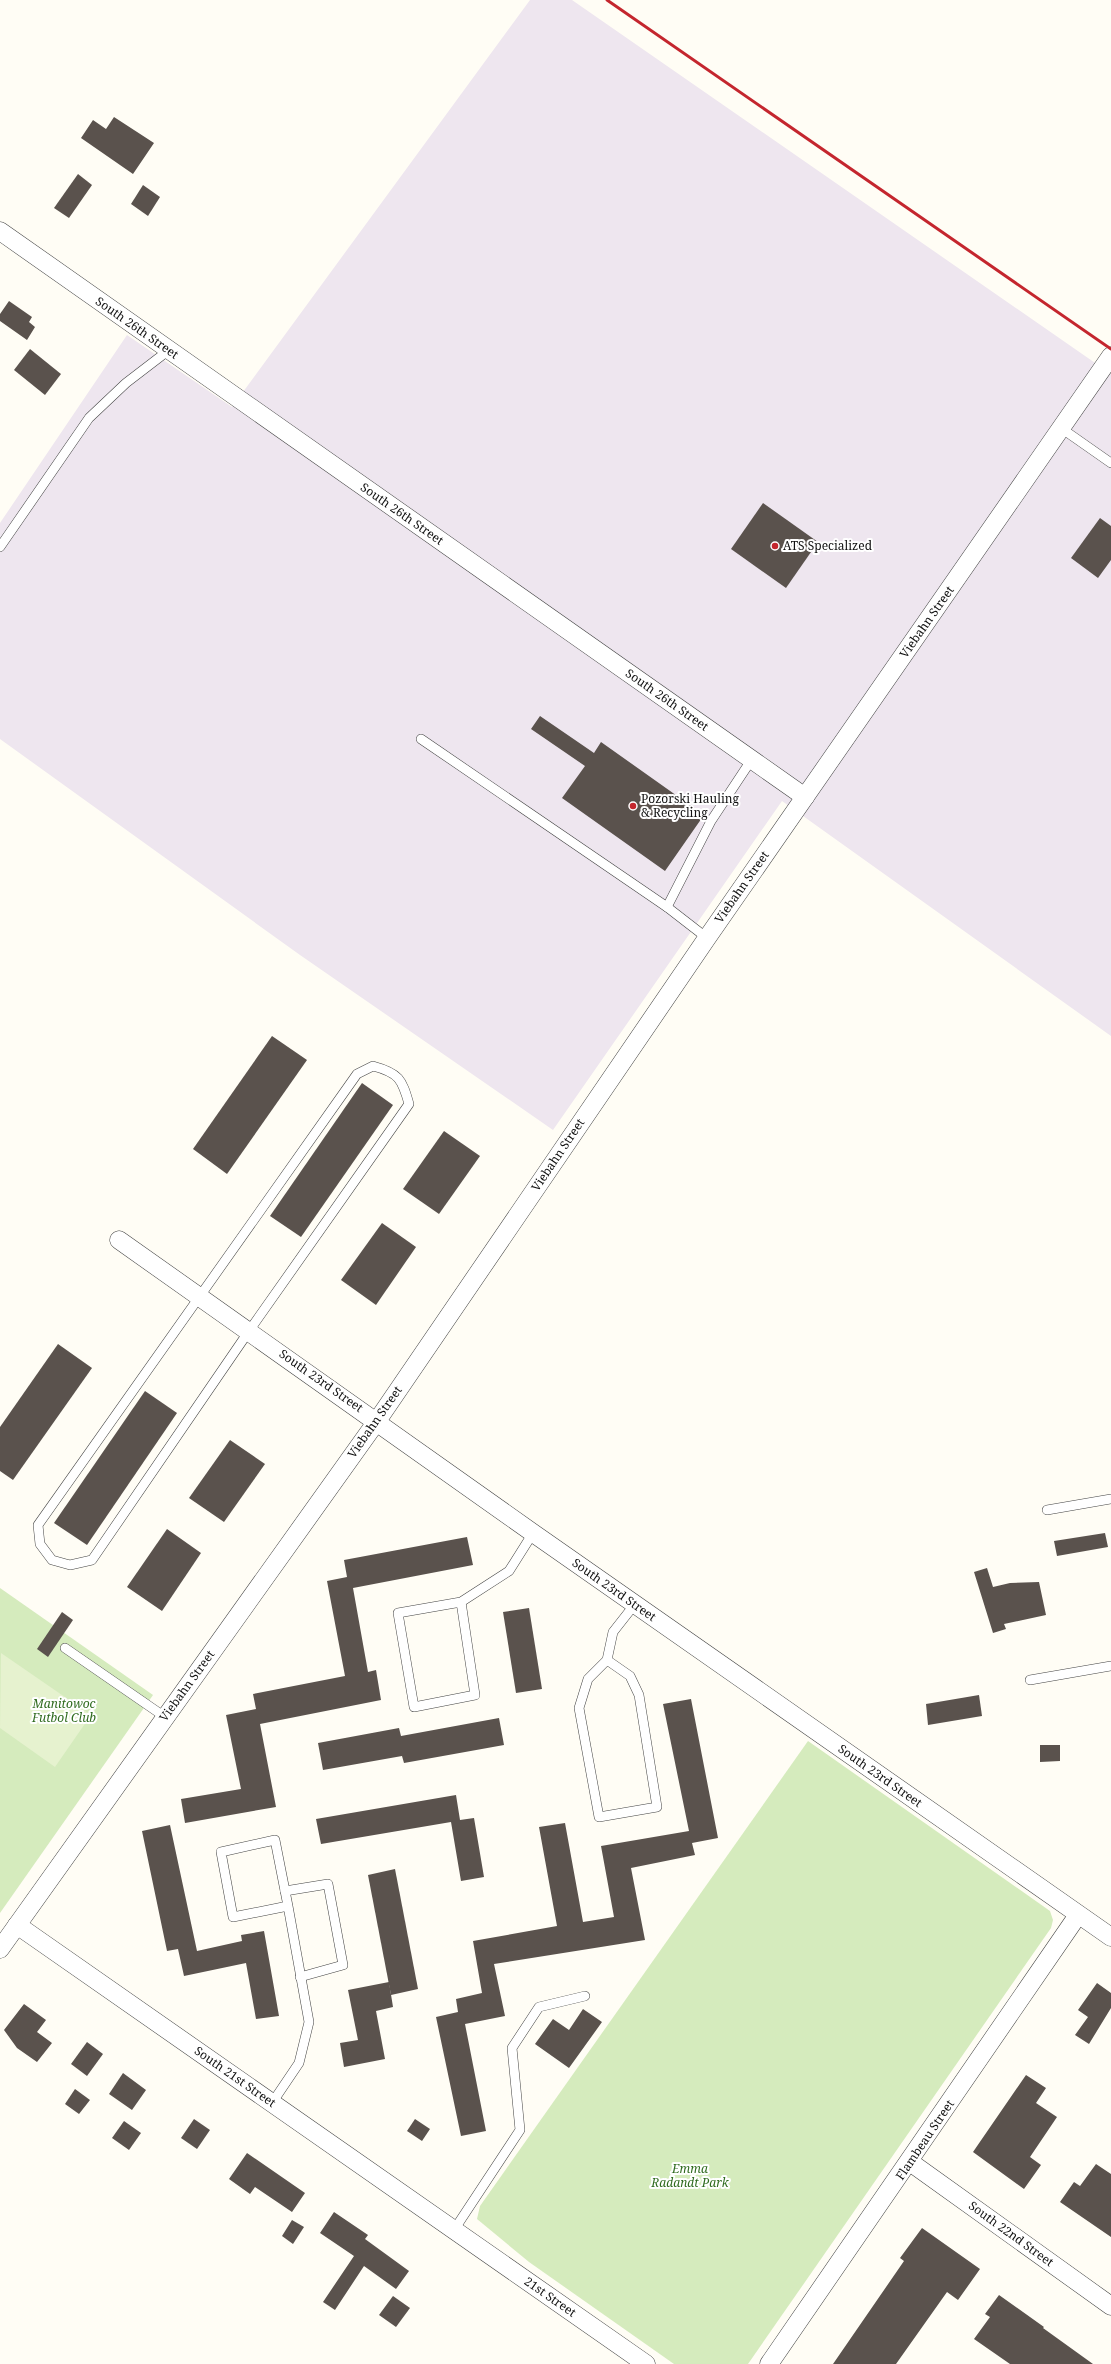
<svg xmlns="http://www.w3.org/2000/svg" width="1111" height="2364" font-family="'Noto Serif',serif">
<style>
.industrial{fill:#eee6ef}
.green{fill:#d5ebbd}
.pitch{fill:#e6f2cf}
.building{fill:#5a524d}
.lines{fill:none;stroke-linecap:round;stroke-linejoin:round}
.lane-casing{stroke:#444;stroke-width:10}
.street-casing{stroke:#444;stroke-width:19}
.lane{stroke:#fff;stroke-width:9}
.street{stroke:#fff;stroke-width:18}
.rail{stroke:#c4262e;stroke-width:3}
.poi-dot{fill:#c4262e;stroke:#fff;stroke-width:1.5}
.labels{text-anchor:middle;stroke-width:4;stroke-linejoin:round;paint-order:stroke}
.street-label{font-size:12px;fill:#111;stroke:#fff}
.poi-label{font-size:12px;fill:#111;stroke:#fff;text-anchor:start}
.park-label{font-size:12px;font-style:italic;fill:#2f6b1f;stroke:#fff}
</style>
<rect width="100%" height="100%" fill="#fffdf5"/>
<polygon class="industrial" points="530,0 572,0 1111,374 1111,1036 782,801 553,1130 300,955 0,739 0,523 127,335 232,407"/>
<g class="green">
<polygon points="0,1588 153,1695 0,1913"/>
<polygon points="808,1741 1050,1911 1053,1920 1051,1928 748,2364 674,2364 529,2262 477,2219 480,2206"/>
</g>
<polygon class="pitch" points="1,1653 91,1715 55,1767 0,1728"/>
<g class="building">
<polygon points="114,117 154,143 133,174 81,138 93,120 106,129"/>
<polygon points="78,174 92,185 69,218 54,208"/>
<polygon points="143,185 160,197 148,216 131,204"/>
<polygon points="9,301 32,317 29,322 35,327 27,340 0,321 0,314"/>
<polygon points="30,349 61,374 45,395 14,370"/>
<polygon points="763,503 818,542 786,588 731,549"/>
<polygon points="1100,518 1111,526 1111,560 1098,578 1071,558"/>
<polygon points="540,716 594,753 601,742 704,815 665,871 562,798 585,766 531,729"/>
<polygon points="272,1036 307,1060 227,1174 193,1149"/>
<polygon points="362,1083 393,1105 301,1237 270,1216"/>
<polygon points="444,1131 480,1156 439,1214 403,1189"/>
<polygon points="382,1223 416,1247 376,1305 341,1280"/>
<polygon points="58,1344 92,1368 13,1480 0,1471 0,1427"/>
<polygon points="145,1391 177,1413 87,1545 54,1523"/>
<polygon points="230,1440 265,1464 224,1522 189,1498"/>
<polygon points="167,1529 201,1553 162,1611 127,1587"/>
<polygon points="1105,1533 1108,1547 1057,1556 1054,1541"/>
<polygon points="467,1537 473,1565 353,1588 368,1672 376,1670 381,1700 260,1724 276,1807 185,1823 181,1799 241,1789 226,1715 256,1709 253,1694 345,1676 327,1581 347,1577 344,1560"/>
<polygon points="987,1568 993,1587 1010,1583 1039,1582 1046,1615 1004,1624 1006,1629 993,1633 974,1572"/>
<polygon points="529,1608 542,1689 516,1693 503,1612"/>
<polygon points="62,1612 73,1620 48,1657 37,1649"/>
<polygon points="979,1695 982,1716 928,1725 926,1704"/>
<polygon points="691,1699 718,1838 692,1843 695,1855 631,1868 645,1940 494,1964 505,2016 465,2024 486,2131 461,2136 436,2017 458,2012 456,1999 482,1993 473,1941 557,1926 539,1827 565,1823 583,1922 614,1917 601,1846 689,1831 663,1704"/>
<polygon points="499,1718 504,1745 404,1763 402,1756 323,1770 318,1743 399,1728 401,1736"/>
<polygon points="1040,1745 1060,1745 1060,1761 1040,1762"/>
<polygon points="456,1795 460,1820 474,1818 484,1877 461,1881 451,1822 321,1844 316,1819"/>
<polygon points="170,1825 197,1951 242,1941 241,1935 264,1931 279,2016 256,2019 246,1963 184,1976 178,1949 167,1951 142,1831"/>
<polygon points="395,1869 418,1989 391,1995 368,1875"/>
<polygon points="389,1982 393,2007 376,2011 385,2059 344,2067 340,2043 358,2040 348,1990"/>
<polygon points="1097,1983 1111,1993 1111,2008 1089,2044 1075,2035 1088,2017 1078,2010"/>
<polygon points="24,2004 46,2020 37,2032 52,2043 37,2062 17,2048 4,2030"/>
<polygon points="583,2009 602,2022 569,2068 535,2044 553,2019 569,2030"/>
<polygon points="87,2042 103,2054 87,2076 71,2064"/>
<polygon points="123,2073 146,2090 132,2110 109,2094"/>
<polygon points="1026,2075 1046,2088 1036,2103 1057,2117 1030,2157 1041,2165 1024,2189 973,2152"/>
<polygon points="75,2089 90,2100 79,2114 65,2104"/>
<polygon points="194,2119 210,2130 197,2149 181,2138"/>
<polygon points="415,2119 430,2129 422,2141 407,2131"/>
<polygon points="124,2121 141,2133 129,2150 112,2138"/>
<polygon points="247,2153 305,2193 292,2212 255,2187 250,2194 229,2179"/>
<polygon points="1096,2164 1111,2174 1111,2237 1060,2202 1074,2182 1080,2186"/>
<polygon points="334,2212 368,2235 365,2239 409,2271 396,2289 364,2266 335,2310 323,2302 354,2256 320,2233"/>
<polygon points="292,2220 304,2227 293,2244 282,2236"/>
<polygon points="922,2228 980,2269 958,2300 947,2292 896,2364 833,2364 904,2261 900,2258"/>
<polygon points="999,2295 1044,2327 1043,2328 1093,2364 1010,2364 974,2339 990,2317 985,2314"/>
<polygon points="393,2296 410,2308 396,2327 379,2315"/>
</g>
<g class="lines">
<g class="lane-casing">
<g id="lane">
<polyline points="1061,428 1111,463"/>
<polyline points="0,547 89,418 126,383 169,350"/>
<polyline points="421,739 667,907 707,938"/>
<polyline points="667,907 711,821 752,759"/>
<path d="M 373,1066 C 399,1073 402,1079 409,1104 L 249,1331 L 92,1560 L 70,1565 L 52,1560 L 40,1544 L 38,1525 L 357,1074 Z"/>
<polyline points="1047,1510 1111,1499"/>
<polyline points="461,1602 475,1695 414,1707 398,1613 461,1602 509,1571 533,1533"/>
<polyline points="65,1648 165,1717"/>
<polyline points="607,1660 588,1679 579,1708 599,1817 657,1807 639,1695 630,1676 607,1660 613,1632 635,1604"/>
<polyline points="1030,1680 1111,1666"/>
<polyline points="285,1891 328,1884 343,1965 300,1977"/>
<polyline points="272,2103 299,2063 309,2022 288,1906 275,1840 221,1852 233,1917 288,1906"/>
<polyline points="454,2230 520,2130 512,2048 539,2007 585,1996"/>
</g>
</g>
<g class="street-casing">
<g id="street">
<polyline points="0,231 805,797"/>
<polyline points="119,1240 533,1533 1111,1937"/>
<polyline points="17,1925 646,2364"/>
<polyline points="0,1949 377,1421 707,938 1111,356"/>
<polyline points="910,2162 1111,2306"/>
<polyline points="769,2364 1078,1915"/>
</g>
</g>
<use href="#lane" class="lane"/>
<use href="#street" class="street"/>
<polyline class="rail" points="607,0 1111,349"/>
</g>
<g class="poi-dot">
<circle cx="775" cy="546" r="4"/>
<circle cx="633" cy="806" r="4"/>
</g>
<g class="labels">
<g class="street-label">
<text transform="translate(137 328) rotate(35)" y="4">South 26th Street</text>
<text transform="translate(402 514) rotate(35)" y="4">South 26th Street</text>
<text transform="translate(927 622) rotate(-55)" y="4">Viebahn Street</text>
<text transform="translate(667 700) rotate(35)" y="4">South 26th Street</text>
<text transform="translate(742 887) rotate(-55)" y="4">Viebahn Street</text>
<text transform="translate(558 1155) rotate(-56)" y="4">Viebahn Street</text>
<text transform="translate(321 1381) rotate(35)" y="4">South 23rd Street</text>
<text transform="translate(375 1422) rotate(-55)" y="4">Viebahn Street</text>
<text transform="translate(614 1590) rotate(35)" y="4">South 23rd Street</text>
<text transform="translate(187 1686) rotate(-54)" y="4">Viebahn Street</text>
<text transform="translate(880 1776) rotate(35)" y="4">South 23rd Street</text>
<text transform="translate(235 2077) rotate(35)" y="4">South 21st Street</text>
<text transform="translate(925 2140) rotate(-56)" y="4">Flambeau Street</text>
<text transform="translate(1011 2234) rotate(36)" y="4">South 22nd Street</text>
<text transform="translate(550 2297) rotate(35)" y="4">21st Street</text>
</g>
<g class="poi-label">
<text x="783" y="550">ATS Specialized</text>
<text x="641" y="803">Pozorski Hauling<tspan x="641" dy="14">&amp; Recycling</tspan></text>
</g>
<g class="park-label">
<text x="64" y="1708">Manitowoc<tspan x="64" dy="14">Futbol Club</tspan></text>
<text x="690" y="2173">Emma<tspan x="690" dy="14">Radandt Park</tspan></text>
</g>
</g>
</svg>
